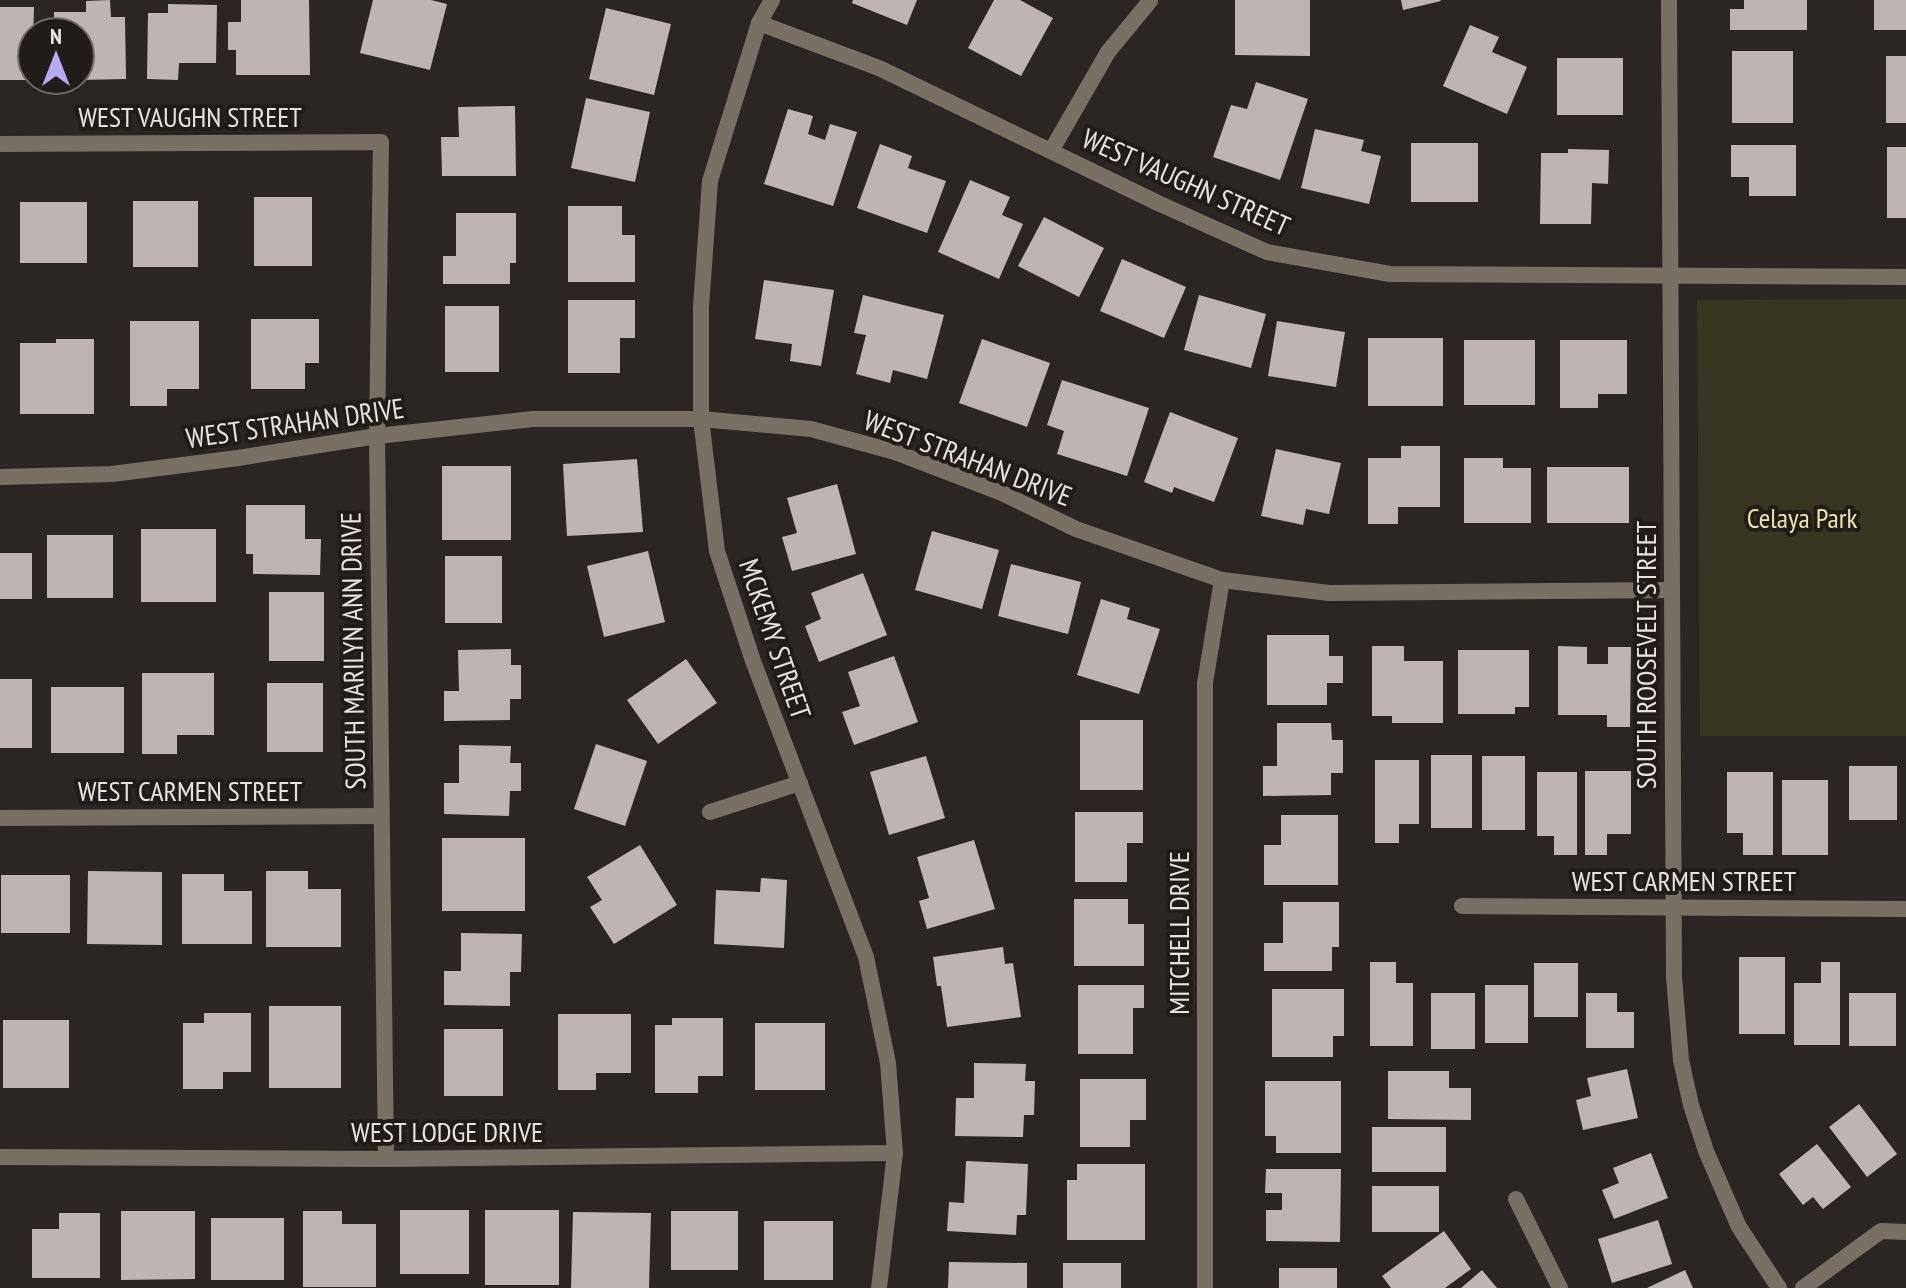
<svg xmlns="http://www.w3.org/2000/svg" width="1906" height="1288" font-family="'PT Sans Narrow',sans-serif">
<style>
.green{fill:#383622}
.building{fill:#beb5b3}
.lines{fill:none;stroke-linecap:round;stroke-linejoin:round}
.minor{stroke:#787065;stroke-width:16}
.labels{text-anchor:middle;stroke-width:8;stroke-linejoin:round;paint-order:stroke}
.street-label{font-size:28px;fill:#e6e2e0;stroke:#221c19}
.park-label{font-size:28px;fill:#eae3ab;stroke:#221c19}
</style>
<rect width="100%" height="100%" fill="#2b2623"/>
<polygon class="green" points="1906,299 1906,736 1700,736 1697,300"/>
<g class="building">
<polygon points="110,0 111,17 125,17 126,79 80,80 80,32 54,32 54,12 86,12 86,1"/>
<polygon points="241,0 309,0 310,75 236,75 236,50 228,50 228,22 241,22"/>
<polygon points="373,0 431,0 447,4 430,70 360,53"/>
<polygon points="853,0 917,0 907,25 852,3"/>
<polygon points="994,0 1020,0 1053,18 1021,76 968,48"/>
<polygon points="1235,0 1310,0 1310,56 1235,55"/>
<polygon points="1401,0 1440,0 1441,1 1403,10"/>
<polygon points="1744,0 1807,0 1807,30 1730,30 1730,9 1744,9"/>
<rect x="1874" y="0" width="32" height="30"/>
<polygon points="168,4 217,5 216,63 179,63 178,80 147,79 148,13 168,13"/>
<polygon points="0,7 34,7 32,80 0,80"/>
<polygon points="606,8 671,24 654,95 589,79"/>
<polygon points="1470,25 1499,37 1492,52 1527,67 1507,114 1443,86"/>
<rect x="1732" y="51" width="61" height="72"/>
<rect x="1886" y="56" width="20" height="67"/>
<rect x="1557" y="58" width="66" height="57"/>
<polygon points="1256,82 1308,99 1280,180 1213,157 1231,105 1247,109"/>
<polygon points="586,98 650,112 635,182 571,168"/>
<polygon points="515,106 516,176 442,176 441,137 459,137 458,107"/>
<polygon points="788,109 813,116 808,134 825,140 830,124 857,132 833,206 764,184"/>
<polygon points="1315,129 1364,140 1361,151 1381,156 1369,204 1301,188"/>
<rect x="1411" y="143" width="67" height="59"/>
<polygon points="880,144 912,156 908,168 946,181 927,233 857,208"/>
<polygon points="1731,145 1796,145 1796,196 1749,196 1749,177 1731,177"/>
<rect x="1887" y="147" width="19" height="71"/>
<polygon points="1568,149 1609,150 1608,184 1592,183 1591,224 1540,224 1541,153 1568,153"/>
<polygon points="970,180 1010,197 1002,215 1023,224 999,279 938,252"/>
<rect x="254" y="197" width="58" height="69"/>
<rect x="133" y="201" width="65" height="66"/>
<rect x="20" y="202" width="67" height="61"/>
<polygon points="568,206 622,206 622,235 635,235 635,282 568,282"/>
<polygon points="456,213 516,213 516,263 510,263 510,284 443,284 443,256 456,256"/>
<polygon points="1044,217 1104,248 1079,297 1018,266"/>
<polygon points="1122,259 1186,287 1164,338 1100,311"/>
<polygon points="764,280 834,290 821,366 790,361 792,344 755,339"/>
<polygon points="863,295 944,315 927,379 893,370 890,383 856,374 866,335 854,333"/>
<polygon points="1199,295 1266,314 1251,368 1184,350"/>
<polygon points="568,300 635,300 635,338 620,338 620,373 568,373"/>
<rect x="445" y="306" width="54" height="66"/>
<polygon points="251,319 319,319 319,363 305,363 305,389 251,389"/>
<polygon points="130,321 199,321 199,389 167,389 167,406 130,406"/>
<polygon points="1277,321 1345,332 1336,387 1268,376"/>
<rect x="1368" y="338" width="75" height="68"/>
<polygon points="56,339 94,339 94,414 20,414 20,343 56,343"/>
<polygon points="982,339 1050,363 1027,427 959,403"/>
<rect x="1464" y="340" width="71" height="65"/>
<polygon points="1560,340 1627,340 1627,394 1598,394 1598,408 1560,408"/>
<polygon points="1062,380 1149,408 1127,476 1057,454 1064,431 1047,425"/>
<polygon points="1170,412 1238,438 1214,502 1174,487 1172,493 1144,482"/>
<polygon points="1401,446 1440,446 1440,507 1398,507 1398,524 1368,524 1368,458 1401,458"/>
<polygon points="1276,449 1341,463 1329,514 1306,509 1303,525 1261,516"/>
<polygon points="1464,458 1503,458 1503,468 1531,468 1531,523 1464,523"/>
<polygon points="637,459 643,532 567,536 563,464"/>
<rect x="442" y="466" width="69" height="74"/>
<rect x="1547" y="467" width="82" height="56"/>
<polygon points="837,484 856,554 792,571 782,537 797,533 787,498"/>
<polygon points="246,505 305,505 305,539 321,539 320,575 253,574 253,554 246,554"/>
<rect x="141" y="529" width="75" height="73"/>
<polygon points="932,531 999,550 982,609 915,590"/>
<rect x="47" y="535" width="66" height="63"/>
<polygon points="648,551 665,622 604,637 587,566"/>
<rect x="0" y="553" width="32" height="46"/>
<rect x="445" y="556" width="57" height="67"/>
<polygon points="1011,564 1081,582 1068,634 998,616"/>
<polygon points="863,573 887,635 819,662 805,626 821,619 811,593"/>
<rect x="269" y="592" width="55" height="69"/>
<polygon points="1101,599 1130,608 1127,619 1160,629 1139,694 1077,675"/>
<polygon points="1267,635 1329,635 1329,656 1343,656 1343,683 1327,683 1327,705 1267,705"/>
<polygon points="1372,646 1404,646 1404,661 1443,661 1443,723 1392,723 1392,716 1372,716"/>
<polygon points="1558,646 1587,647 1587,664 1608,664 1608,647 1631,647 1630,727 1607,727 1607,715 1558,715"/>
<polygon points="511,649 511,665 521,665 521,699 510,699 510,720 444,721 444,691 459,691 458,650"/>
<polygon points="1458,650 1529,650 1529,707 1515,707 1515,714 1458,714"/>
<polygon points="894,656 918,722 854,745 842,712 860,706 848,672"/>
<polygon points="686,659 717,703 658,744 627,700"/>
<polygon points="142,673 214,673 214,735 177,735 177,754 142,754"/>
<rect x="0" y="679" width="32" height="69"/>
<rect x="267" y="683" width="56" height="69"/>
<rect x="51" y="687" width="73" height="66"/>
<rect x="1080" y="720" width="63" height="70"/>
<polygon points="1277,723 1331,723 1332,740 1343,740 1343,773 1331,773 1331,795 1263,796 1263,766 1277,766"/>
<polygon points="596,744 647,761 625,826 574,809"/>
<polygon points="459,745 511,746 510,763 521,763 521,791 510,791 509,816 444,814 444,783 459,783"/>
<rect x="1431" y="755" width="41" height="73"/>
<polygon points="926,756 945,818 889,835 870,772"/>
<rect x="1482" y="756" width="43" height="74"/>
<polygon points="1375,760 1419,760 1419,824 1399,824 1399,843 1375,843"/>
<rect x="1849" y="766" width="48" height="54"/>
<polygon points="1585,771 1631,771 1631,834 1607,834 1607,855 1585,855"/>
<polygon points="1537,772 1577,772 1577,855 1554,855 1554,836 1537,836"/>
<polygon points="1727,772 1773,772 1773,855 1743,855 1743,833 1727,833"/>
<rect x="1782" y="780" width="46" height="75"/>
<polygon points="1075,812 1143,812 1143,843 1127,843 1127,882 1075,882"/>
<polygon points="1281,815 1338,815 1338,885 1264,885 1264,845 1281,845"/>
<rect x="442" y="838" width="83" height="73"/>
<polygon points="974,840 995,909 927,929 919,901 929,898 917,857"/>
<polygon points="640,845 677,905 614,944 590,907 602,900 587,877"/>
<polygon points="88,871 162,872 162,945 87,944"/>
<polygon points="266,871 308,871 308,889 341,889 341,947 266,947"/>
<polygon points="182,874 224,874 224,891 252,891 252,944 182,944"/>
<rect x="1" y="875" width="69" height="58"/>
<polygon points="761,878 787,880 784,948 714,944 716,890 760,892"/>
<polygon points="1074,899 1128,899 1128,924 1144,924 1144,966 1074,966"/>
<polygon points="1283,902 1339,902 1339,947 1332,947 1332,971 1264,971 1264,943 1283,943"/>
<polygon points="461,933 522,934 521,972 510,972 510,1006 444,1005 444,971 461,971"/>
<polygon points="1003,947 1005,964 1013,963 1021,1017 947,1027 941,986 937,986 933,957"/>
<rect x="1739" y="957" width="46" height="77"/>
<polygon points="1370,962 1396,962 1396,983 1413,983 1413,1046 1370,1046"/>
<polygon points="1821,962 1840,962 1840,1045 1794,1045 1794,983 1821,983"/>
<rect x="1534" y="963" width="44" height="54"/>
<polygon points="1078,985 1144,985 1144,1008 1133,1008 1133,1054 1078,1054"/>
<rect x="1485" y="985" width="43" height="58"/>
<polygon points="1272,989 1344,989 1344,1036 1333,1036 1333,1057 1272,1057"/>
<rect x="1431" y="993" width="44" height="56"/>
<polygon points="1586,993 1617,993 1617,1012 1634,1012 1634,1048 1586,1048"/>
<rect x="1849" y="993" width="47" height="53"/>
<rect x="269" y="1006" width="72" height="82"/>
<polygon points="204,1013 251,1013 251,1072 223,1072 223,1089 183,1089 183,1023 204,1023"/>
<polygon points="558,1014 631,1014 631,1073 596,1073 596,1090 558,1090"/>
<polygon points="672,1018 723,1018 723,1076 698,1076 698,1093 655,1093 655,1025 672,1025"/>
<rect x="3" y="1020" width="66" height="68"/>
<rect x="755" y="1023" width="70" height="67"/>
<rect x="444" y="1029" width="59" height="67"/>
<polygon points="974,1063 1026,1064 1025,1081 1035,1081 1034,1115 1024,1115 1023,1137 955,1136 956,1098 974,1098"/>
<polygon points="1627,1069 1638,1118 1583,1130 1576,1100 1591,1096 1587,1078"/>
<polygon points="1388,1071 1449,1071 1449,1088 1471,1088 1471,1120 1388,1119"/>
<polygon points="1080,1079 1146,1079 1146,1120 1130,1120 1130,1147 1080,1147"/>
<polygon points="1265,1081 1341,1081 1341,1153 1276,1153 1276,1136 1265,1136"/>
<polygon points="1859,1104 1897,1154 1867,1177 1829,1127"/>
<rect x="1372" y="1127" width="74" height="45"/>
<polygon points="1817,1144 1851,1187 1823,1209 1813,1197 1803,1205 1779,1174"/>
<polygon points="1651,1153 1668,1198 1614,1219 1602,1190 1619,1183 1613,1168"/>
<polygon points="966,1161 1028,1164 1026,1215 1017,1215 1016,1235 947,1231 949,1202 964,1203"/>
<polygon points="1077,1164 1145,1164 1145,1240 1067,1240 1067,1180 1077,1180"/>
<polygon points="1266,1169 1341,1169 1340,1242 1266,1241 1266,1210 1282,1210 1282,1193 1265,1193"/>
<rect x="1372" y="1186" width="67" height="46"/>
<rect x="400" y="1210" width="69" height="64"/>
<rect x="485" y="1210" width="74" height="75"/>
<polygon points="121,1211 195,1211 195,1279 121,1280"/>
<polygon points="303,1211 342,1211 342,1224 376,1224 376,1287 303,1287"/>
<rect x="671" y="1211" width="67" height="59"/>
<polygon points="573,1212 651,1213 649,1288 571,1288"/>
<polygon points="59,1213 100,1213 100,1278 32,1278 32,1229 59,1229"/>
<rect x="211" y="1218" width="73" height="62"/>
<polygon points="1658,1220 1672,1264 1612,1283 1598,1239"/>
<rect x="764" y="1221" width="69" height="59"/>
<polygon points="1444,1231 1471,1269 1445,1288 1391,1288 1382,1276"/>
<polygon points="949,1262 1027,1263 1027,1288 948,1288"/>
<rect x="1063" y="1263" width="58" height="25"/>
<rect x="1279" y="1268" width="58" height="20"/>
<polygon points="1482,1270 1497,1288 1461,1288"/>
<polygon points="1685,1270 1693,1288 1647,1288"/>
</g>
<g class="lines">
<g class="minor">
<polyline points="772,0 759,23 710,181 701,307 701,419 717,551 753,661 866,957 888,1063 895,1153 879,1288"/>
<polyline points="1669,0 1674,977 1681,1060 1691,1105 1706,1151 1739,1227 1779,1288"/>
<polyline points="759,23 879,68 1160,204 1267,252 1390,274 1906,277"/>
<polyline points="0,144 381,142 377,436 386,1159"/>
<polyline points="1051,151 1108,52 1150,1"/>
<polyline points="0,477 112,474 238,458 377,436 533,419 701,419 811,429 895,452 1002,493 1076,529 1222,580 1329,593 1672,590"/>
<polyline points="710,812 800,783"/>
<polyline points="0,818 381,816"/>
<polyline points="1462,906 1906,909"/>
<polyline points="0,1157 386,1159 895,1153"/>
<polyline points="1516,1199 1560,1288"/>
<polyline points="1205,1288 1205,683 1222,580"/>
<polyline points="1803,1288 1881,1231 1906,1232"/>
</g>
</g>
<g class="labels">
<g class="street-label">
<text x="190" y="127">WEST VAUGHN STREET</text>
<text transform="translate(1186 182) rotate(24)" y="10">WEST VAUGHN STREET</text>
<text transform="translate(295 423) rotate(-8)" y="10">WEST STRAHAN DRIVE</text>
<text transform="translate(968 458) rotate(21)" y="10">WEST STRAHAN DRIVE</text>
<text transform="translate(775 639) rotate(71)" y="10">MCKEMY STREET</text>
<text transform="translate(353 651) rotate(-91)" y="10">SOUTH MARILYN ANN DRIVE</text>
<text transform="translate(1646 655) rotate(-90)" y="10">SOUTH ROOSEVELT STREET</text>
<text x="190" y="801">WEST CARMEN STREET</text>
<text x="1684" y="891">WEST CARMEN STREET</text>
<text transform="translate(1179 933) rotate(-90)" y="10">MITCHELL DRIVE</text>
<text x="447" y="1142">WEST LODGE DRIVE</text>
</g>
<g class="park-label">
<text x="1802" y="528">Celaya Park</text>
</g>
</g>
<g transform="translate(56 56)"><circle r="38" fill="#221c19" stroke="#706b69" stroke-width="2"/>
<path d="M0-6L14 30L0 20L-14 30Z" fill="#b6abf8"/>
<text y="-12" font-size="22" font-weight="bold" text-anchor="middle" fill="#e6e2e0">N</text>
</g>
</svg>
